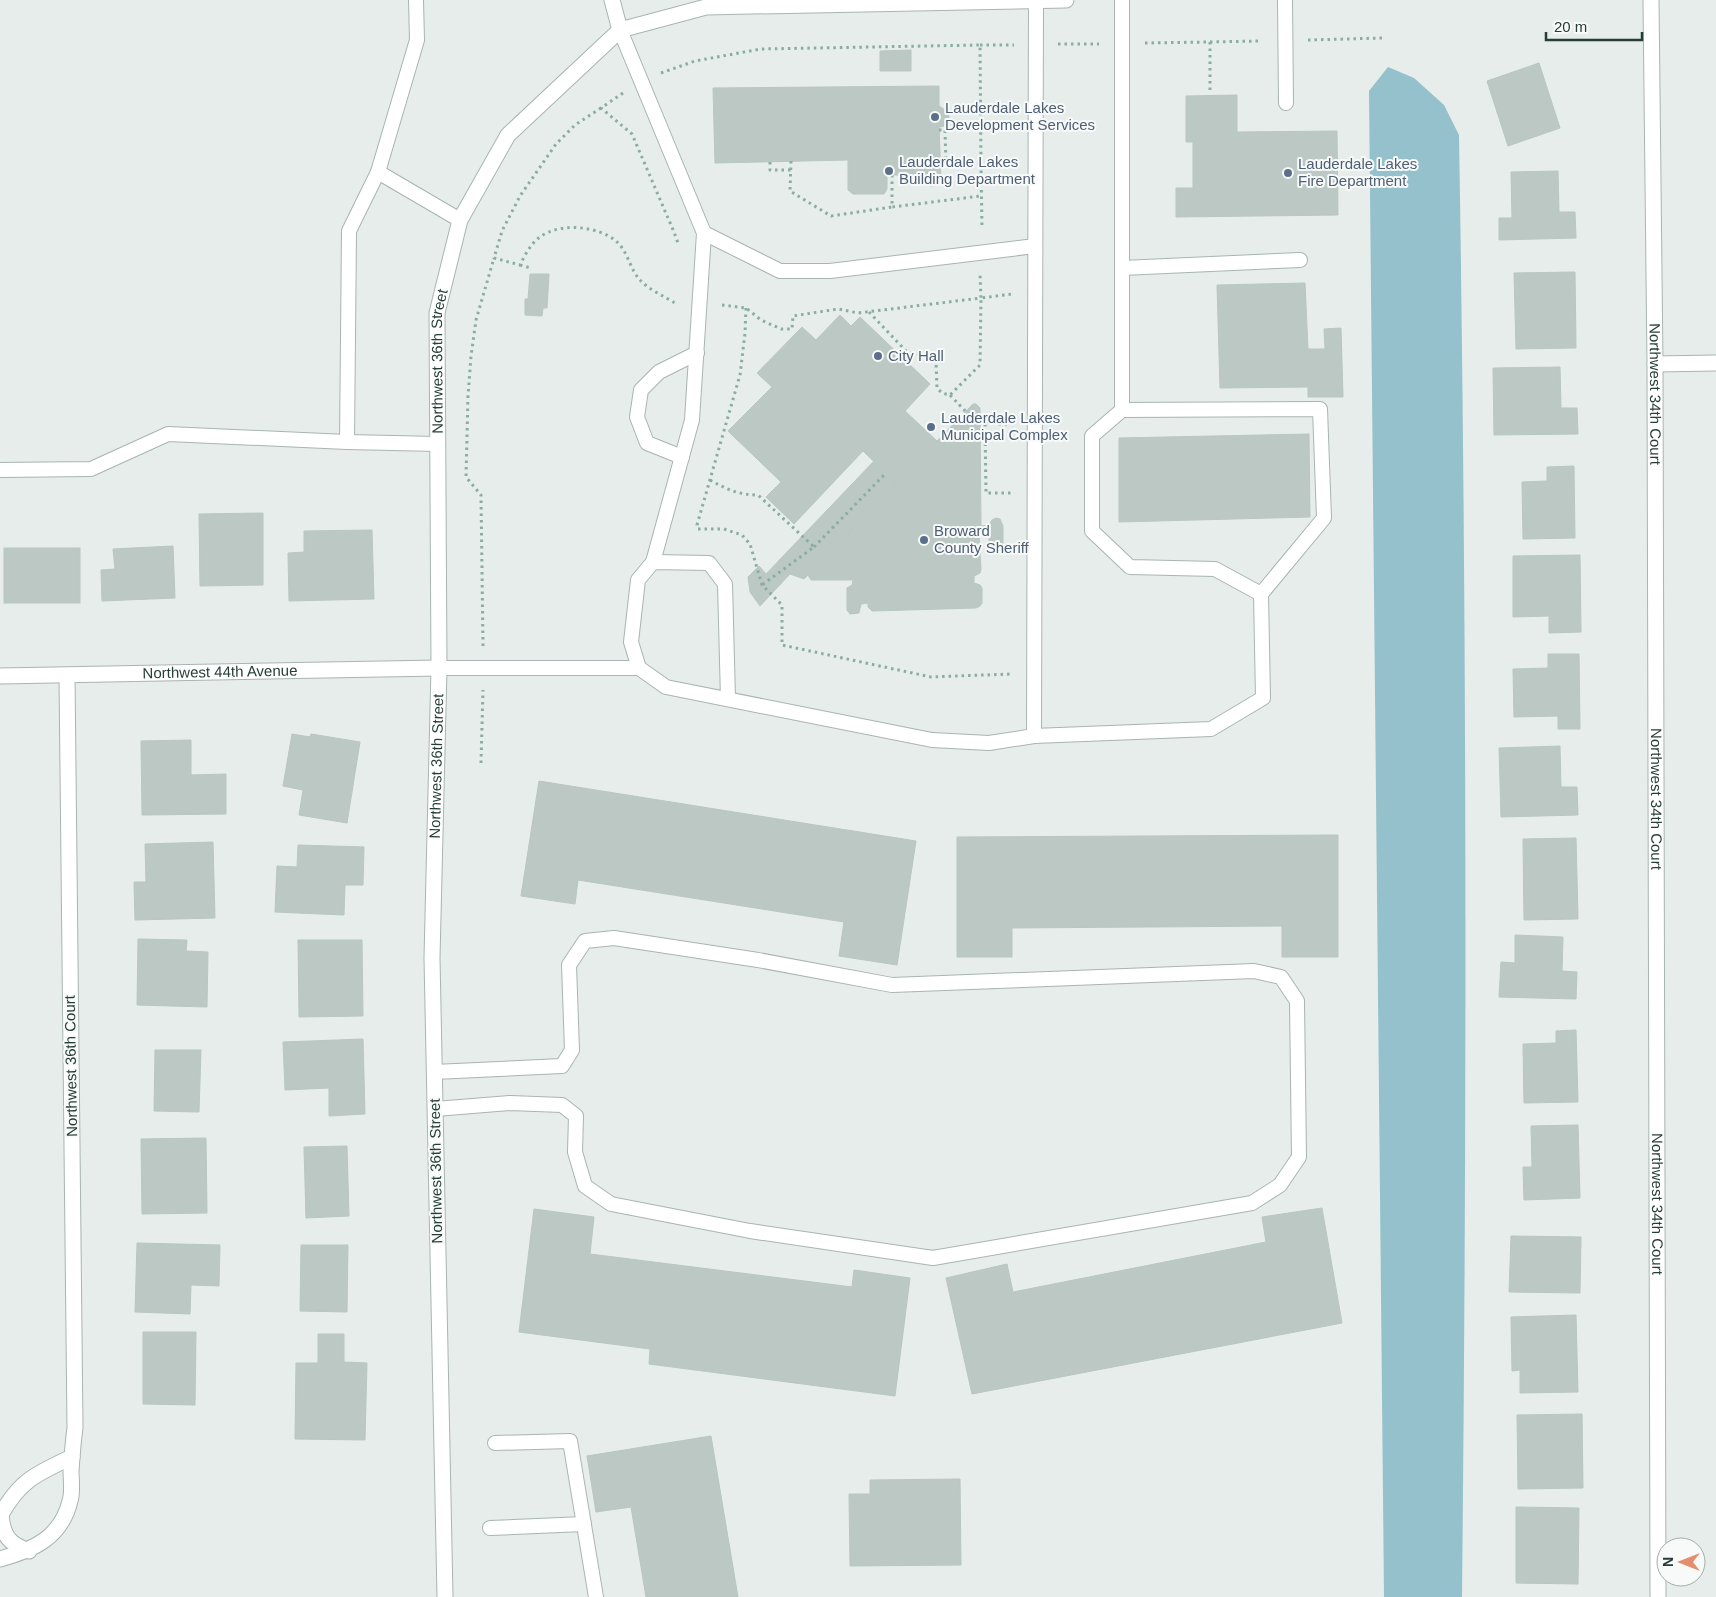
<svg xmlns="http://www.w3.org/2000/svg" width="1716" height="1597" font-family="Arial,sans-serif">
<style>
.water{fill:#95c1cc}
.building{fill:#bcc8c4;stroke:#b9c6c1}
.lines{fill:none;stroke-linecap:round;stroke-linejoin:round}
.lane-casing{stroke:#a9b5b1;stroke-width:16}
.street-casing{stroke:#a9b5b1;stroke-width:17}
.path{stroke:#8aada3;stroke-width:3;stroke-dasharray:2.5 4;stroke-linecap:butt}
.lane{stroke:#fff;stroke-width:14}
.street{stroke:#fff;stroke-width:15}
.service-dot{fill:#5c6f8a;stroke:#f7faf8;stroke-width:2}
.labels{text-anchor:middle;stroke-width:4;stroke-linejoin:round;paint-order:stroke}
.service-label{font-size:15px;fill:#4e5e75;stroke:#f7faf8;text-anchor:start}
.street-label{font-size:15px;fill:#273e38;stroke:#f7faf8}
</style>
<rect width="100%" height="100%" fill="#e6edea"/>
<path class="water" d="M 1388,67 L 1414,78 L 1444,105 L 1459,135 C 1467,622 1467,1110 1462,1597 L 1384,1597 L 1369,91 Z"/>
<g class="building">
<polygon points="911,50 911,71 880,71 880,51"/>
<polygon points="1539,63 1560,128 1508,146 1487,81"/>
<polygon points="939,86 939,106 948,112 949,118 944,126 939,127 941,180 936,185 931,186 924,183 920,179 920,175 887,175 887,189 884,194 853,194 848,190 848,160 715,163 713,88"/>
<polygon points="1237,95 1237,132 1337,131 1338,215 1176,217 1176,188 1193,188 1193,142 1186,142 1186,96"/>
<polygon points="1558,171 1559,212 1575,212 1576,238 1499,240 1499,218 1512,218 1511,172"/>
<polygon points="1575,272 1576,348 1516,349 1514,273"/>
<polygon points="530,274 549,274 547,308 543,308 542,316 525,315 525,299 528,299"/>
<polygon points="1305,283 1308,349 1325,349 1324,329 1341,328 1343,397 1308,397 1308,387 1220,388 1217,285"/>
<polygon points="840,315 851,326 860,317 930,384 905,411 937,441 973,404 976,404 980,408 981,526 989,525 992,520 996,518 1000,519 1003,526 1003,547 999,552 994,552 989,548 989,535 979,535 981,569 980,573 974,576 974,583 980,585 982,588 982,603 980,606 976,608 872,611 868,607 868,603 861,604 859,613 850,614 847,610 847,588 852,585 853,580 811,580 808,575 896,483 863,451 794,524 766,497 781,482 728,431 772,387 757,373 802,327 816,340"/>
<polygon points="1560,367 1561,408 1577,408 1578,434 1494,435 1493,368"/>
<polygon points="1309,434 1310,517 1119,522 1119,438"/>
<polygon points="874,461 896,483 808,575 804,579 790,574 760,606 750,592 748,577 759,566 766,574"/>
<polygon points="1574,466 1575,538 1523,539 1522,482 1547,481 1547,467"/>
<polygon points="263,513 263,585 200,586 199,514"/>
<polygon points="372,530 374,599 289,601 288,553 304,552 304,531"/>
<polygon points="173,546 175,598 102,601 101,570 115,569 113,549"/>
<rect x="4" y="548" width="76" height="55"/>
<polygon points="1580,555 1581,632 1549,633 1549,616 1513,617 1513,556"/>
<polygon points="1548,654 1579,654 1580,729 1558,729 1558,716 1514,717 1513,669 1548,668"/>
<polygon points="292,734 310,737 311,734 360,742 347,823 299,815 303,790 283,786"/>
<polygon points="191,740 191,775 226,774 226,814 142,815 141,741"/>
<polygon points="1560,746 1561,787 1577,787 1578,815 1501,817 1499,748"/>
<polygon points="539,781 916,841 897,965 839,956 844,922 578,880 575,904 521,896"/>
<polygon points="1338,835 1338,957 1282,957 1282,926 1012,928 1012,957 957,957 957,837"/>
<polygon points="1576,838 1578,919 1524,920 1523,839"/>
<polygon points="213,842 215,918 135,920 134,882 146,882 145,844"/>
<polygon points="298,845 364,847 363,885 345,885 344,915 275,912 277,866 297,867"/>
<polygon points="1515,935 1563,937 1562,971 1577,972 1576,999 1499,997 1501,962 1515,963"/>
<polygon points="138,939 187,940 186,951 208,952 207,1007 137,1005"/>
<polygon points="298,940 362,940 363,1016 299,1017"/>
<polygon points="1576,1030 1578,1102 1524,1103 1523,1044 1556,1043 1556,1031"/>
<polygon points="363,1039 365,1114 329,1116 329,1088 285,1090 283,1042"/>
<polygon points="155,1050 201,1050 199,1112 154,1111"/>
<polygon points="1578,1125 1580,1198 1524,1200 1523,1167 1532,1167 1531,1126"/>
<polygon points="206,1138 207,1213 142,1214 141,1139"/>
<polygon points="347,1146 349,1216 306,1218 304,1147"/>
<polygon points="1322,1208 1342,1323 972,1394 946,1278 1007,1264 1013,1292 1266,1242 1262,1217"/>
<polygon points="534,1209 594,1217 590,1254 852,1287 854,1270 910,1278 895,1396 649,1364 650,1349 519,1332"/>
<polygon points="1511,1236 1581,1237 1580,1293 1509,1292"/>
<polygon points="137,1243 220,1245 219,1286 191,1285 190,1314 135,1312"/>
<polygon points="301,1245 348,1245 347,1312 300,1311"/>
<polygon points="1576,1315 1578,1392 1520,1393 1520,1370 1512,1371 1511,1317"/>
<polygon points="143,1332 196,1332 195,1405 143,1404"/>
<polygon points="318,1334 344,1334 344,1362 367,1363 365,1440 295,1439 296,1363 318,1363"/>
<polygon points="1582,1414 1583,1488 1518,1489 1517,1415"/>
<polygon points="711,1436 738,1597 646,1597 631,1507 596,1512 587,1456"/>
<polygon points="960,1479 961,1565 850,1566 849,1494 870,1494 870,1480"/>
<polygon points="1516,1507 1579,1508 1578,1584 1516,1583"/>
</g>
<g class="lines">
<g class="lane-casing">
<g id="lane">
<polyline points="416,0 417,40 378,172 460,220"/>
<polyline points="1285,0 1286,103"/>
<polyline points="620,30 704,233 692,420 653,562"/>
<polyline points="378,172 349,231 347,442 438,444"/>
<polyline points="704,233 780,271 830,271 1035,246"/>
<polyline points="1122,268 1300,260"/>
<polyline points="1122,410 1320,409 1324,518 1261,594"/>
<polyline points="682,457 647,443 637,417 641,390 659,372 697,353"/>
<polyline points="0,470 91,469 168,434 347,442"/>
<polyline points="439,668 639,668"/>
<polyline points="728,699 725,584 709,563 653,562 638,580 631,642 639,668 666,687 932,740 989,743 1034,736 1036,1"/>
<polyline points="1034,736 1211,729 1263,698 1261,594 1215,569 1130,567 1092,531 1092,436 1122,410 1122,0"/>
<polyline points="434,1072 562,1066 572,1050 569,965 585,941 614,938 758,960 892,985 1254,971 1281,977 1297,1001 1299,1157 1280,1185 1252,1203 933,1258 750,1231 611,1204 585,1186 575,1152 576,1116 562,1105 510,1103 435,1109"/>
<polyline points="495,1443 570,1441 596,1597"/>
<polyline points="490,1528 584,1524"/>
</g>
</g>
<g class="street-casing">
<g id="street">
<path id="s1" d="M 1651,0 L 1655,364 L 1658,1597"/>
<polyline points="620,30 706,7 1066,0"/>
<polyline points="1655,364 1716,363"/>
<path id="s2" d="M 0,676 L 439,668"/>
<path d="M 1,1515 C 3,1536 9,1544 29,1551"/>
<path d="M 0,1516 C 20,1480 36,1474 72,1457"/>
<path d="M 0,1559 C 33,1550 61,1538 70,1501 C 73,1492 71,1480 71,1471 C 72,1456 73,1442 75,1428 L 67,676"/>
<path id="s3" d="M 445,1597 L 432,958 L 439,668 L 437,313 L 460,220 L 508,135 L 620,30 L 612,0"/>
</g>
</g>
<g class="path">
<polyline points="1308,40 1383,38"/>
<polyline points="1210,42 1261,41"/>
<polyline points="1145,43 1210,42 1210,94"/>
<polyline points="1058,44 1099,44"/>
<polyline points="980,45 1014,45"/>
<polyline points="661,73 695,61 761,49 980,45 981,164 940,164"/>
<polyline points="623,93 601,108 632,134 674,232 679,246"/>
<path d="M 601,108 L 575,125 L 556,144 L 520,196 L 502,231 L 494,258 L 520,265 C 525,255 531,243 540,237 C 560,222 598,226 616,241 C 628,251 630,270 640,280 C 648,289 665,297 675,303"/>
<polyline points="939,130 945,130 946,164"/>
<polyline points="791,161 790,191 831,216 892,207"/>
<polyline points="770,162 770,170 791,170"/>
<polyline points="981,164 982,229"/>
<polyline points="892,175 892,207 981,196"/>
<polyline points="520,265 531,268"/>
<polyline points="722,305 746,308 761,320 781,329 792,329 793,316 838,309 858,313 981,298 980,275"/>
<polyline points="746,308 745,333 740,375 697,525 698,529 724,529 742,535 750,544 762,585 782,605 782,645 931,677 1011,674"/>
<polyline points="869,312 906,351 912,353 933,356 936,362 937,388 942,393 950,395 980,365 981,298 1012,294"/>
<path d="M 950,395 C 975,421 974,424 1011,424"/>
<polyline points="985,424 986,493 1012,493"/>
<path d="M 710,480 C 726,489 739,495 758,495 L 814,547 L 762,585"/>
<polyline points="814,547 886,473"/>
<polyline points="483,646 481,495 466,477 468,396 471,356 476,320 494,258"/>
<polyline points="481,763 483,690"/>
</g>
<use href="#lane" class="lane"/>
<use href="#street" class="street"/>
</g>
<g class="service-dot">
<circle cx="935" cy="117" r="5"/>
<circle cx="889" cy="171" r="5"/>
<circle cx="1288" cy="173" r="5"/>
<circle cx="878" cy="356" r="5"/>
<circle cx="931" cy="427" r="5"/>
<circle cx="924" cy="540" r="5"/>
</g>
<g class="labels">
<g class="service-label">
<text x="945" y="113">Lauderdale Lakes<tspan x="945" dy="17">Development Services</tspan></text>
<text x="899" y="167">Lauderdale Lakes<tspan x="899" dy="17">Building Department</tspan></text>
<text x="1298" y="169">Lauderdale Lakes<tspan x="1298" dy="17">Fire Department</tspan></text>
<text x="888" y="361">City Hall</text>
<text x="941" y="423">Lauderdale Lakes<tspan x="941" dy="17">Municipal Complex</tspan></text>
<text x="934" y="536">Broward<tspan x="934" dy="17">County Sheriff</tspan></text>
</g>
<g class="street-label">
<text dy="5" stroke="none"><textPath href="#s3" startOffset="1236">Northwest 36th Street</textPath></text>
<text dy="5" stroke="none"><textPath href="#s1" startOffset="394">Northwest 34th Court</textPath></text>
<text dy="5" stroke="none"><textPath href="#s2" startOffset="220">Northwest 44th Avenue</textPath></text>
<text dy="5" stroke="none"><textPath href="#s3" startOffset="831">Northwest 36th Street</textPath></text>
<text dy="5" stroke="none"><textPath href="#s1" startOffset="799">Northwest 34th Court</textPath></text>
<text transform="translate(71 1066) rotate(-91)" y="5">Northwest 36th Court</text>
<text transform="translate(436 1171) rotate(-91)" y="5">Northwest 36th Street</text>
<text dy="5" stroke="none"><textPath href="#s1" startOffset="1204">Northwest 34th Court</textPath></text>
</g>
</g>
<g transform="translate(1681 1562) rotate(270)"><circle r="24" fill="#f7faf8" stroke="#a4afab"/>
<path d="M0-4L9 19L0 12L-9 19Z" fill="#e38f6f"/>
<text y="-8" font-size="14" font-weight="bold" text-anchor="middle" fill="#273e38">N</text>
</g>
<path d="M1546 32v8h96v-8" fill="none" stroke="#273e38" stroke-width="2.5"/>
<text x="1554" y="32" font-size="15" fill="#273e38" stroke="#f7faf8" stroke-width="4" paint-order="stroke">20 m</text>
</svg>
